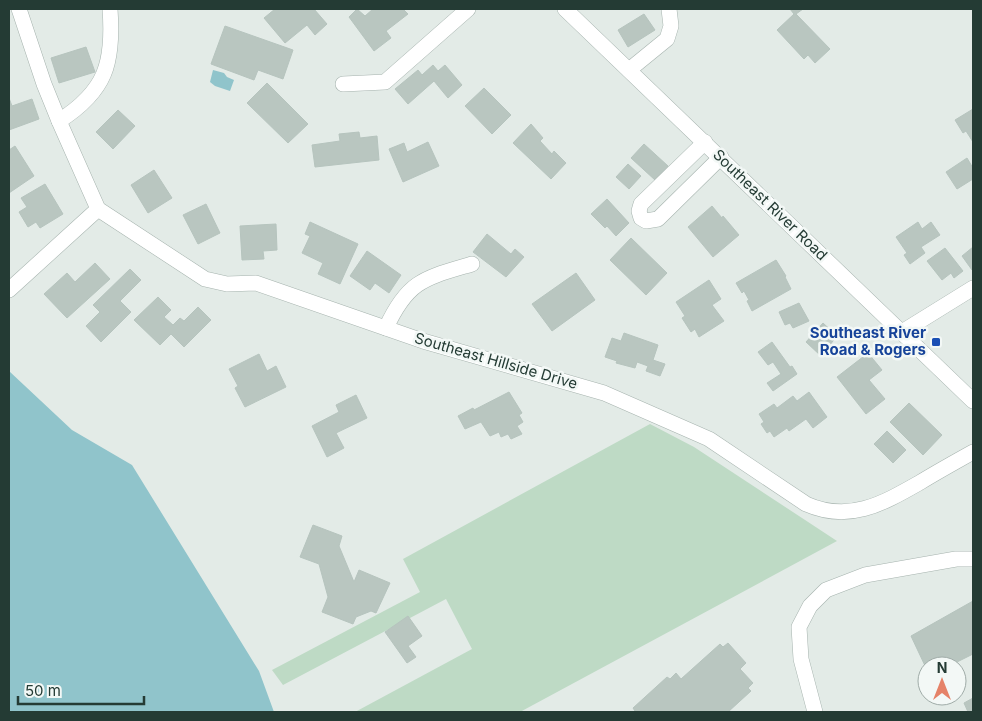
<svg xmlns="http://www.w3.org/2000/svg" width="982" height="721" font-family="Inter,sans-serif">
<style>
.green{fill:#bedac5}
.water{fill:#90c4cb}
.building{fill:#b9c6c0;stroke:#b6c4be}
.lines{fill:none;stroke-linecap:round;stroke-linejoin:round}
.minor-casing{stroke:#a6b3ae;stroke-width:16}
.minor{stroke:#fff;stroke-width:15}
.transit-dot{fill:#1a4fb4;stroke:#f3f8f6;stroke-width:2}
.labels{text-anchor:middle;stroke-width:5;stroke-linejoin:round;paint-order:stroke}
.street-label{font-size:15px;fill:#243b34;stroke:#f3f8f6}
.transit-label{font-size:15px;font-weight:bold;fill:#164399;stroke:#f3f8f6;text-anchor:end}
</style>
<rect width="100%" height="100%" fill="#e3ebe7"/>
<polygon class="green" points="650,424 694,447 837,541 520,712 355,712 472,649 446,599 283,685 272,670 420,592 403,559"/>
<g class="water">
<polygon points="213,70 224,73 227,77 234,80 230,91 215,86 210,82"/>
<polygon points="9,371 72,430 132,465 259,671 274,712 9,712"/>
</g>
<g class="building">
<polygon points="275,9 314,9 327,24 315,35 307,25 285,43 264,18"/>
<polygon points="357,9 365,16 373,9 403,9 408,14 386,31 391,38 374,51 349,17"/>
<polygon points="790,9 803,9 796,14 830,49 815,63 808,55 804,59 777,30 794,14"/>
<polygon points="644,14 655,30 628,47 618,30"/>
<polygon points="225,26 293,50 283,79 258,70 254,80 211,64"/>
<polygon points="86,47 95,72 59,83 51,58"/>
<polygon points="433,65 438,71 445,65 462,85 448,98 434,81 408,104 395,89 418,70 422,75"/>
<polygon points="267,83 308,124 288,143 247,103"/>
<polygon points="484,88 511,115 492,134 465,106"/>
<polygon points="9,98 12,106 32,99 39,119 9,130"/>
<polygon points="973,109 973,142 966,131 963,133 955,120"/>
<polygon points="118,110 135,126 113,149 96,132"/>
<polygon points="531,124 543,138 540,141 552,154 554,151 566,163 551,179 513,143"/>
<polygon points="359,132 360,138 377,136 379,160 315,167 312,145 340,141 339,134"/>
<polygon points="428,142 439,166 403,182 389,149 404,143 407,152"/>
<polygon points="644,144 668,166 655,180 631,158"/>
<polygon points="15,146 34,176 9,193 9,150"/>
<polygon points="967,158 973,168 973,179 957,189 946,172"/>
<polygon points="628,164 641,176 629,189 616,177"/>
<polygon points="154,170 172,198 148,213 131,185"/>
<polygon points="45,184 63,214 40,228 36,222 28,227 19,212 27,207 21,198"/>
<polygon points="607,199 629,223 616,236 607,226 605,228 591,214"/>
<polygon points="206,204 220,233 198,244 183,215"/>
<polygon points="712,206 722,218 723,216 739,235 713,257 688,227"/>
<polygon points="310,222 358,244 340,284 318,274 323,263 302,253 310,236 305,234"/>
<polygon points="918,222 922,229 931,222 940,235 921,247 925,253 910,264 904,255 907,253 896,237"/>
<polygon points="276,224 277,250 263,251 264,259 242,260 240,226"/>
<polygon points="487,234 511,254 515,249 524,257 506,277 473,252"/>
<polygon points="631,238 667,273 646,295 610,260"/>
<polygon points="973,247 973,269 972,270 962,256"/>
<polygon points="945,248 963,271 954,278 951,273 942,280 927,261"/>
<polygon points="367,251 401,275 389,293 375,283 370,290 350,276"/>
<polygon points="776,260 786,276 785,277 791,289 752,311 747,301 749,300 744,291 742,293 736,283"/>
<polygon points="95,263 110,279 67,318 44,294 67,273 75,282"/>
<polygon points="130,269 141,280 120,301 131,312 101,342 86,326 100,312 93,305"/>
<polygon points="576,273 595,300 552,331 532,304"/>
<polygon points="709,280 721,299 712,305 724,321 699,337 695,329 691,332 682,318 685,316 676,302"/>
<polygon points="158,297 171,310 164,317 173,325 180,318 184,321 198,307 211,320 184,347 171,334 160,345 134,320"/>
<polygon points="799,303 809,321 793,328 790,323 785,325 779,312"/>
<polygon points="823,323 837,336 821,356 806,342"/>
<polygon points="624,333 658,345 653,360 665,364 660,376 646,371 648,366 637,362 635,368 616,363 617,361 605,357 612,338 621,341"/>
<polygon points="772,342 790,367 792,366 797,374 773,391 767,383 781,374 773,362 768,365 758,352"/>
<polygon points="868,353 882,370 869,380 885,399 866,414 837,377"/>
<polygon points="259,354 267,371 276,366 286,387 245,407 235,388 238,386 229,369"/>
<polygon points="509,392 522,413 519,415 523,422 517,426 522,434 511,439 508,434 501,437 499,432 490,436 481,422 465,429 458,416 473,408 474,410"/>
<polygon points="809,392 827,417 813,428 806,419 789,431 787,428 774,437 770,431 767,433 761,424 764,422 759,414 774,404 777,408 793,396 797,401"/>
<polygon points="356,395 367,418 336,433 344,448 327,457 312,426 339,412 336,405"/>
<polygon points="909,403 942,435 923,455 890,422"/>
<polygon points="887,431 906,450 893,463 874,444"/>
<polygon points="313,525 342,536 339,546 354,582 359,570 390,583 376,613 371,611 356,617 353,624 322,612 328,597 319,564 300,557"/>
<polygon points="973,601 973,654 949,666 927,666 927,670 911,636"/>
<polygon points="408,616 422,636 408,646 416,657 407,663 385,632"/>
<polygon points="728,643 746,663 740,669 753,683 748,688 751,691 728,712 633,712 635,711 633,708 667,677 670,679 676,673 681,679 720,644 723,647"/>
<polygon points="973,698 973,712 968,712 964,703"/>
</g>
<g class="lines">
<g class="minor-casing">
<g id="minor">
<path d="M 19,9 L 44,84 L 59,121 L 98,209 L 205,279 L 227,284 L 256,283 L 423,341 L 604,393 L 709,439 L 806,504 C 849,523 882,504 919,483 C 937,472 955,462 973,452"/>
<polyline points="565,9 973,401"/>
<polyline points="629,70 667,39 671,26 669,9"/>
<polyline points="343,84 385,82 468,9"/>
<path d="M 59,121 C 106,91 114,63 110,9"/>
<polyline points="705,142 641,204 639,211 641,218 646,221 658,219 721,157"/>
<polyline points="9,290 98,209"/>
<path d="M 386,328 C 408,280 425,278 472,264"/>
<polyline points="902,332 973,288"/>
<polyline points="815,712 801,659 799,627 810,606 826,590 865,575 956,559 973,559"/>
</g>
</g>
<use href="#minor" class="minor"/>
</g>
<rect class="transit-dot" x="931" y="337" width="10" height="10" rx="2.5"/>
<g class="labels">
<g class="street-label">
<text transform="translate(770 205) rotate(44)" y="5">Southeast River Road</text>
<text transform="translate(496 361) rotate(16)" y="5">Southeast Hillside Drive</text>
</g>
<g class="transit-label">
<text x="926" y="338">Southeast River<tspan x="926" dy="17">Road &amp; Rogers</tspan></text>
</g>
</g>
<rect width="982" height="721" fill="none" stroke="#243b34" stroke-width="20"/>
<g transform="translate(942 681)"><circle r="24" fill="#f3f8f6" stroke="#a0aca8"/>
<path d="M0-4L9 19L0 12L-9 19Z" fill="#e58268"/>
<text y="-8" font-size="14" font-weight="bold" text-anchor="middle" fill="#243b34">N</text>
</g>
<path d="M18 696v8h126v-8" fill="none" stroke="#243b34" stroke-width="2.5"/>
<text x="25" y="696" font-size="15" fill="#243b34" stroke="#f3f8f6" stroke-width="4" paint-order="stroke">50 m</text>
</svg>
